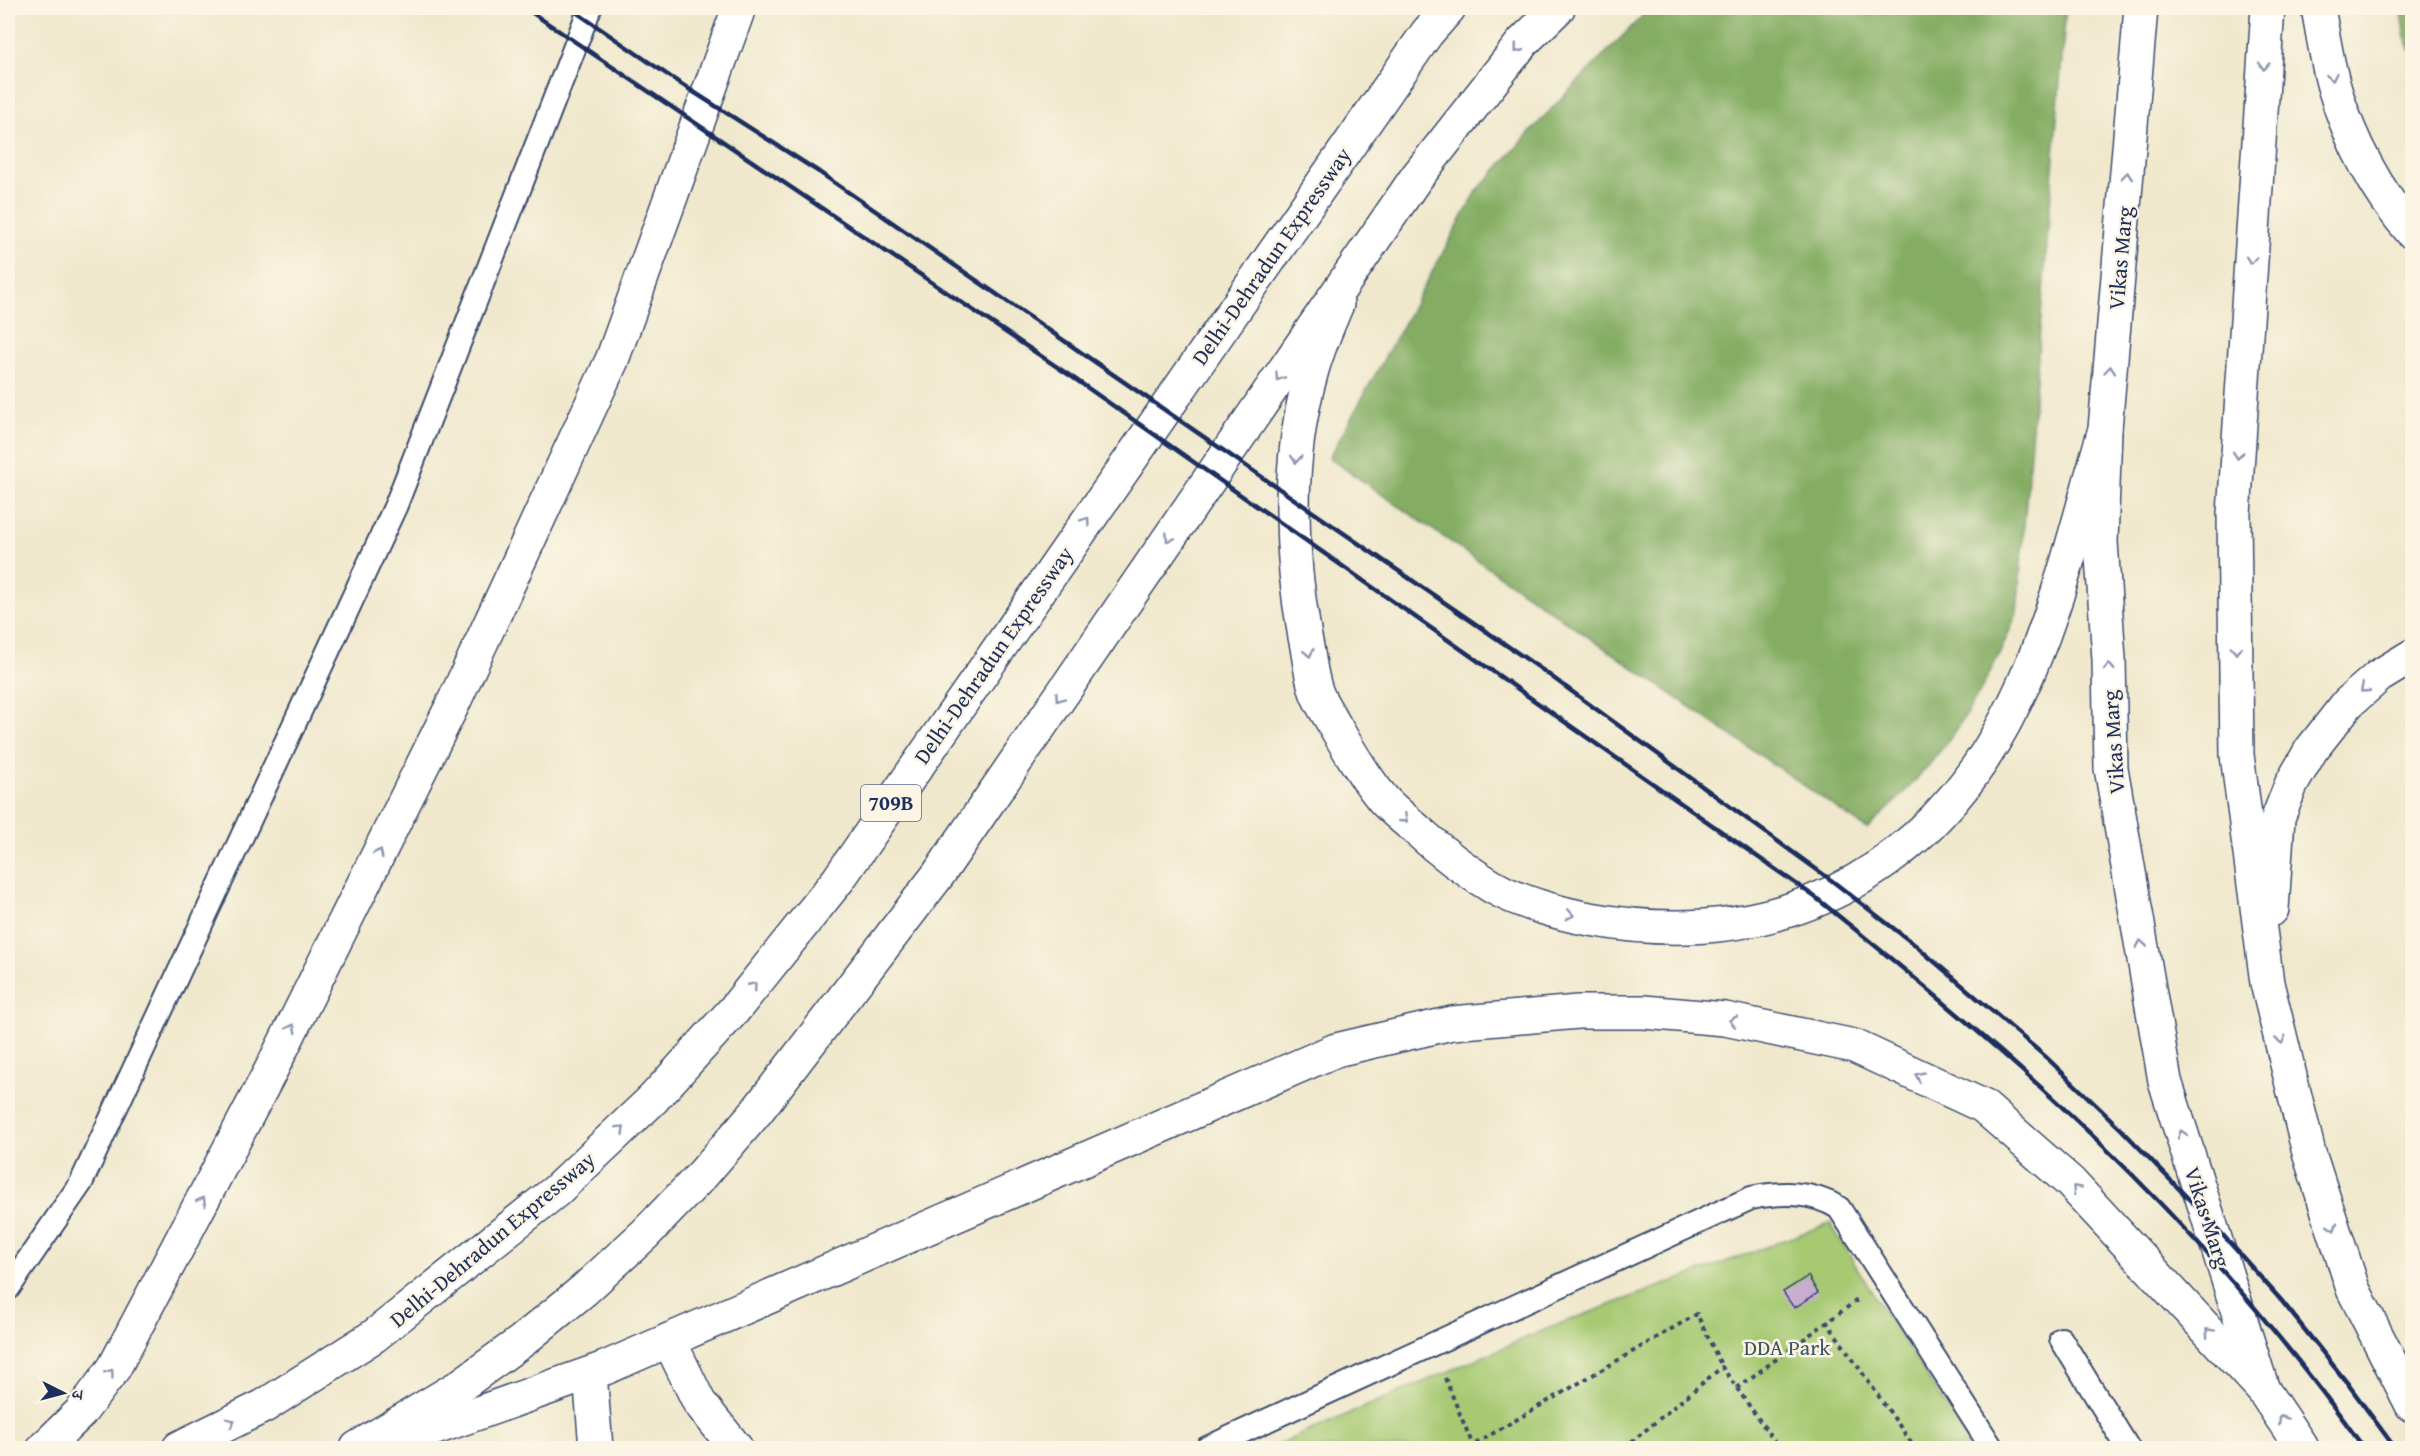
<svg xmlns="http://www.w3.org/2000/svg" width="2420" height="1456" font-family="'Gentium Book Plus','Noto Serif Devanagari',serif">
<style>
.green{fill:#a6c972;stroke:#607c68;stroke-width:1.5}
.forest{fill:#84ad64;stroke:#506e61;stroke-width:1.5}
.building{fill:#caacd1}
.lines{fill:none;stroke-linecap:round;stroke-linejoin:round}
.service-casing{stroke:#3b4b6e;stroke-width:26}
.minor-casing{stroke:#3b4b6e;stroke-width:36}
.primary-casing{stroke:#3b4b6e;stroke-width:36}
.trunk-casing{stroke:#3b4b6e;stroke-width:36}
.motorway-casing{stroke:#3b4b6e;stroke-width:36}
.path{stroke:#3b4b6e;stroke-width:4;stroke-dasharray:4.5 4.5;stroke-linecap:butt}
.service{stroke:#fff;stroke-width:22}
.minor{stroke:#fff;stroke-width:33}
.primary{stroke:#fff;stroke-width:33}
.trunk{stroke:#fff;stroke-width:33}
.motorway{stroke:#fff;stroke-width:33}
.rail{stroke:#1b2f5e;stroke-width:4.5}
.oneway{stroke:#8d97ae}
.labels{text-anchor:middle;stroke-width:5;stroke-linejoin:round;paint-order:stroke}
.shield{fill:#fcf5e5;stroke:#5e6a86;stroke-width:1.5}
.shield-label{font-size:21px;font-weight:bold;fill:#1b2f5e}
.street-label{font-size:22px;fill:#1b2f5e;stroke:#fcf5e5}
.park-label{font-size:22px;fill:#3e5663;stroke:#fcf5e5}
</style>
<rect width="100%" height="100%" fill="#fcf5e5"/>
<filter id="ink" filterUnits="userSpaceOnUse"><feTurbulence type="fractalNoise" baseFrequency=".0167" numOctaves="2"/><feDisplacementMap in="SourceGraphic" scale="12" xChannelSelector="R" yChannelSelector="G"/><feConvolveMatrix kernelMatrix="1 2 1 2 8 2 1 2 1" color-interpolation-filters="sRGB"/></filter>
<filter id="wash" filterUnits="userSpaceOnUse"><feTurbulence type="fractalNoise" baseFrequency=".008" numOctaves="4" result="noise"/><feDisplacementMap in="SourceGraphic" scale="24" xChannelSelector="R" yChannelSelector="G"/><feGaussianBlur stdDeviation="1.35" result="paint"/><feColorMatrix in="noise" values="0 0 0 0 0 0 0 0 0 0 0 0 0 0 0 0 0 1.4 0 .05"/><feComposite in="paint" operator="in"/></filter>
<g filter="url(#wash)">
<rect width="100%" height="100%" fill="#efe8cc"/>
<polygon class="green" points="1830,1223 1871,1291 1973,1448 1269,1448 1554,1326"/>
<g class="forest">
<path d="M 1650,8 L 2066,8 L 2017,613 C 1979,706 1941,761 1867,829 L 1329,458 L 1477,191 L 1554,106 Z"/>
<polygon points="2400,8 2412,8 2412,53 2405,37"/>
</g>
<g id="blocks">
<polygon class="building" points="1808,1276 1818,1293 1794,1308 1783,1292"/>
</g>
</g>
<g filter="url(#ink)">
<use href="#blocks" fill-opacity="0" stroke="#3b4b6e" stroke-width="1.5"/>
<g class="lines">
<g class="service-casing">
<g id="service">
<polyline points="8,1289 81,1183 396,505 590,8"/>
<polyline points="2061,1339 2128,1448"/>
<path d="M 1207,1448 L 1751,1198 C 1781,1192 1812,1191 1839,1208 L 1992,1448"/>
</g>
</g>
<g class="minor-casing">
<g id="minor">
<polyline points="669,1340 699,1402 736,1448"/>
<polyline points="590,1374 596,1448"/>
</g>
</g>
<g class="primary-casing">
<g id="primary">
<polyline points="2141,8 2105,429 2101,542 2109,659 2111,768 2165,1081 2263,1390 2302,1448"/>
<polyline points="2268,8 2234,514 2237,755 2267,983 2309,1153 2353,1289 2412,1405"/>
<polyline points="2272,909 2278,818 2291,785 2311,750 2348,703 2379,676 2412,656"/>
</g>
</g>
<g class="trunk-casing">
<g id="trunk">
<path d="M 2318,8 C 2323,34 2327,64 2335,90 C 2350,141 2377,192 2412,232"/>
<path d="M 1337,304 C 1328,325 1318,348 1312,370 C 1287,456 1289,549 1305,637 C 1309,654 1310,674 1316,691 C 1320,703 1329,715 1335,726 C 1349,751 1364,776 1382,798 C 1392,810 1406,820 1417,830 C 1440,851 1466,871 1493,887 C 1519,902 1561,914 1590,919 C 1731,945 1859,909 1953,799 C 2040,697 2068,554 2105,429"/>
<polyline points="44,1448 80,1413 114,1368 270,1072 452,706 612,360 739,8"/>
<polyline points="379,1448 605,1368 1336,1050 1452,1023 1578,1012 1644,1012 1725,1019 1854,1046 1983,1106 2070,1182 2263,1390"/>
</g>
</g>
<g class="motorway-casing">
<g id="motorway">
<polyline points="179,1448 264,1406 374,1336 556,1191 653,1099 734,1010 838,880 1427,33 1449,8"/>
<polyline points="357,1448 457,1388 522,1341 584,1290 645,1234 703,1174 757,1111 938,875 1416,178 1523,42 1558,8"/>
</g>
</g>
<g class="path">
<polyline points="1826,1321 1915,1448"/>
<polyline points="1445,1378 1474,1448"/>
<polyline points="1737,1388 1860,1298"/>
<polyline points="1468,1448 1697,1314 1722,1367"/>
<polyline points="1624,1448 1722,1367 1779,1448"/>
</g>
<use href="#service" class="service"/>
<use href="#minor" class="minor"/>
<use href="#primary" class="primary"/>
<use href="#trunk" class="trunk"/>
<use href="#motorway" class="motorway"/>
<g class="rail">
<path d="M 525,8 L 1075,379 L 1815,897 C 1912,975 2008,1054 2097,1140 C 2195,1234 2285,1338 2364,1448"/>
<polyline points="570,8 678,82 819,172 1541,669 1831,880 1915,945 2047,1058 2122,1130 2213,1224 2281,1300 2348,1384 2395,1448"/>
</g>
</g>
<defs><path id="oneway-chevron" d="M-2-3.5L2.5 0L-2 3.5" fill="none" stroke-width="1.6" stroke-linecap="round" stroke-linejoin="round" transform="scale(1.5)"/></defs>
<g class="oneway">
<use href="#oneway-chevron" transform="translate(1518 49) rotate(129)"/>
<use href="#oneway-chevron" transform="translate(2264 66) rotate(94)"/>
<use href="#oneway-chevron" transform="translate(2332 77) rotate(79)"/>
<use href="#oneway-chevron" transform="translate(2127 176) rotate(-85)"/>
<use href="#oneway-chevron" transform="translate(2251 260) rotate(94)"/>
<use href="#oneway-chevron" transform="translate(2110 370) rotate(-85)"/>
<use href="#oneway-chevron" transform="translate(1279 377) rotate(124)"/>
<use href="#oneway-chevron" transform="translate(2238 455) rotate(94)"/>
<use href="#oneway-chevron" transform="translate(1296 459) rotate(94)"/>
<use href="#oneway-chevron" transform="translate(1086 521) rotate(-55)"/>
<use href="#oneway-chevron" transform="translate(1169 538) rotate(124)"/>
<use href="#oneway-chevron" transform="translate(2236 650) rotate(89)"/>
<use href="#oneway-chevron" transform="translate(1309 653) rotate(79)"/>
<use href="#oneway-chevron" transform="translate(2109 667) rotate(-91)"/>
<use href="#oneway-chevron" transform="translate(2364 689) rotate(139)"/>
<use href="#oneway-chevron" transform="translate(1059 698) rotate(124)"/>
<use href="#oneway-chevron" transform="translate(1404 819) rotate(41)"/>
<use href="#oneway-chevron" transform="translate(379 853) rotate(-64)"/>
<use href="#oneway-chevron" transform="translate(1570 915) rotate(12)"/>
<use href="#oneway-chevron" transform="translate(2141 944) rotate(-100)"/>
<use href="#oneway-chevron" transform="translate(753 986) rotate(-51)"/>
<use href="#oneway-chevron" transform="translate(1733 1021) rotate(-169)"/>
<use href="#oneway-chevron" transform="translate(292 1028) rotate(-64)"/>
<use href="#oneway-chevron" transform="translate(2281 1040) rotate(76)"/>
<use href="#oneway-chevron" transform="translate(1919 1076) rotate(-155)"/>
<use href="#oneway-chevron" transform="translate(621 1129) rotate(-44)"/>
<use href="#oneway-chevron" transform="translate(2182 1134) rotate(-108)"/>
<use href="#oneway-chevron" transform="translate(2076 1189) rotate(-133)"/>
<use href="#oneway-chevron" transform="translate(202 1201) rotate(-62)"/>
<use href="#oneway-chevron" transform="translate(2333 1227) rotate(72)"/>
<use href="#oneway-chevron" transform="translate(2209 1332) rotate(-133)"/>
<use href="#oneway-chevron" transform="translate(110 1373) rotate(-54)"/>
<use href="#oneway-chevron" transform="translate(2282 1419) rotate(-123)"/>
<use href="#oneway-chevron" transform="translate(231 1422) rotate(-26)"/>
</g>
</g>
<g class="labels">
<rect class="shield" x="861" y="785" width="60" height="36" rx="4.5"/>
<g class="shield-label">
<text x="891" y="810">709B</text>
</g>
<g class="street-label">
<text transform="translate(1271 256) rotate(-55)" y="8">Delhi-Dehradun Expressway</text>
<text transform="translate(2120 258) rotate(-85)" y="8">Vikas Marg</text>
<text transform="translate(993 655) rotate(-55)" y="8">Delhi-Dehradun Expressway</text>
<text transform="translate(2113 742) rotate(-94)" y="8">Vikas Marg</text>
<text transform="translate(2208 1217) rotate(72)" y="8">Vikas Marg</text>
<text transform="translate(492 1239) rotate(-40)" y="8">Delhi-Dehradun Expressway</text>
</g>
<g class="park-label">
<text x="1787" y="1355">DDA Park</text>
</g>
</g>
<rect width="2420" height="1456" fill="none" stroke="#fcf5e5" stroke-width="30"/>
<g transform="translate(63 1393) rotate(96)" stroke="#fcf5e5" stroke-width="4.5" paint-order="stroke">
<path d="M0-4.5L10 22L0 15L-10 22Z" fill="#1b2f5e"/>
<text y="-9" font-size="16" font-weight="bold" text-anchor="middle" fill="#1b2f5e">उ</text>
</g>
</svg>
